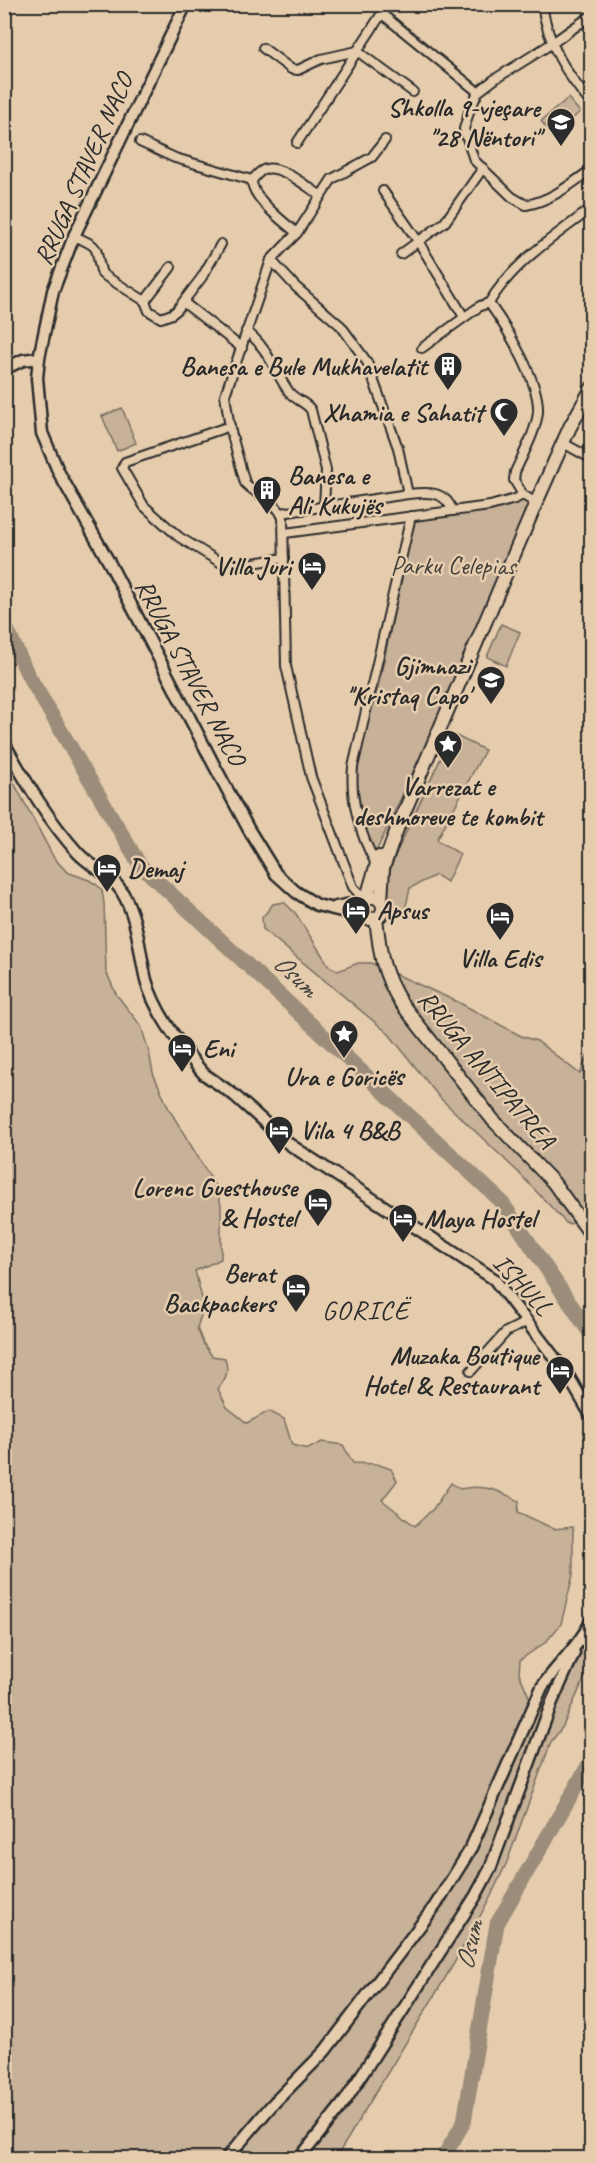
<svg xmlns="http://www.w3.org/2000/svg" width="596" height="2163" font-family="Caveat,sans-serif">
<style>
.green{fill:#c7b198;stroke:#796e62;stroke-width:1.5}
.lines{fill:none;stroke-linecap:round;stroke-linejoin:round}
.river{stroke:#9b8d7a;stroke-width:15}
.street-casing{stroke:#2b2b2b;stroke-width:12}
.secondary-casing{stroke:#2b2b2b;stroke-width:15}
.primary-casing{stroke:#2b2b2b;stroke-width:16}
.street{stroke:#e5ccad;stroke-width:8}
.secondary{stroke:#e5ccad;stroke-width:10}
.primary{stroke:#e5ccad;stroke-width:12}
.labels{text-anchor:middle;stroke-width:5;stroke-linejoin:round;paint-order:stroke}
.poi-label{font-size:26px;font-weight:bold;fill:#2b2b2b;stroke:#e5ccad;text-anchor:end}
.street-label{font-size:26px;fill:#2b2b2b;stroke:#e5ccad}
.park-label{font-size:26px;fill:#423f3b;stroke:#e5ccad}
.water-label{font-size:27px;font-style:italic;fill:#413f3b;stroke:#e5ccad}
.neighbourhood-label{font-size:27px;letter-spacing:1.5px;fill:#2b2b2b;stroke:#e5ccad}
</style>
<rect width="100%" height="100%" fill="#e5ccad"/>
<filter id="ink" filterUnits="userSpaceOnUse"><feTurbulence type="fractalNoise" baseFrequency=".0167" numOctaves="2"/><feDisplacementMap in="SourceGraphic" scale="12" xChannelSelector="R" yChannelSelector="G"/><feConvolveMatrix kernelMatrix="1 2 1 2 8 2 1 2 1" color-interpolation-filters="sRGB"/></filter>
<g filter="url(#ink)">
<g class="green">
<polygon points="568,98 580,112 553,136 541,121"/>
<polygon points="122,408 136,443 117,451 102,416"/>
<polygon points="521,500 531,504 426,751 420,757 375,854 366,837 356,783 359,753 378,688 414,519 505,507"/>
<polygon points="501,624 520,632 506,666 487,657"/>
<polygon points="452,734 485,750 437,840 460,854 447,882 436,875 410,888 404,915 384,915 385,897 392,862"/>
<path d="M 4,764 L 54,858 L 67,872 L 89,880 L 97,885 L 102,890 L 104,903 L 106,971 L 116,994 L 141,1026 L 149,1052 L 153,1073 L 169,1109 L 216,1187 L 221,1205 L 221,1259 L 195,1271 L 204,1306 L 197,1328 L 203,1343 L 212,1356 L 225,1358 C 229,1372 227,1377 218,1389 L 227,1407 L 247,1423 L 269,1411 L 284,1419 L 292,1445 L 308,1449 L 322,1442 L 343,1445 L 353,1463 L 377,1464 L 391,1469 L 397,1481 L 382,1500 L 415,1526 L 433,1509 L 451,1483 L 460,1489 C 484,1484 498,1490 519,1501 L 518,1512 L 554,1529 L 573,1527 L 573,1575 L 561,1624 L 546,1642 L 520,1660 L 519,1673 L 531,1701 L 554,1706 L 591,1623 L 591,1663 L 563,1726 L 551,1742 L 507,1862 L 489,1900 L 453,1965 L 336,2158 L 5,2158 Z"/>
<polygon points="284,902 296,914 329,966 338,971 358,963 371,963 460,1003 521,1036 537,1041 580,1074 591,1046 591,1206 575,1223 567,1224 517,1171 440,1098 389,1034 263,929 262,918 273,904"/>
</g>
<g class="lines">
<g class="river">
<polyline points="4,623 27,673 140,865 501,1201 592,1336"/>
<polyline points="443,2158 464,2122 497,1924 592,1759"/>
</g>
<g class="street-casing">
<g id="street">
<path d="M 542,4 C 548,46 566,73 592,105"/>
<polyline points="382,14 478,92"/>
<path d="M 592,15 L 551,44 L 495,79 L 478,92 L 469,112 L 464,129 L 474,160 L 512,197 L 526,205 C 551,201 571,184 592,169"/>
<polyline points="263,48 291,69 298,70 321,59 357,51 413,92"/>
<path d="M 140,142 L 175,158 L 252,180 C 256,176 259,172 263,170 C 278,162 307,187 320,195"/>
<polyline points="297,143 388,4"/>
<path d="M 252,180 C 251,197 283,222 297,233"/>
<polyline points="383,191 418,241 464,317"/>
<path d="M 74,236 C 104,249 93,246 102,274 L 145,301"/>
<polyline points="401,254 445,222 483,168"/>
<path d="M 271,260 L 296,287 L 341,326 L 367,362 L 398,448 L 408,494 C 426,492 445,490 452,510"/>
<polyline points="171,267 145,301 149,311 161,318 172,314 177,310 202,277 221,244"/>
<polyline points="183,302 242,348"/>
<path d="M 489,303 C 514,262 555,236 592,208"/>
<path d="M 246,331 C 268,347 274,371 289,392 C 295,400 306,402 311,410 L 326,470 L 324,506"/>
<path d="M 422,348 L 480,306 L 489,303 C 507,328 540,382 538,412 C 536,432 523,454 515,472 L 514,480 L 523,495 L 536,503"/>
<polyline points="230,426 125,462 122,468 144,506 179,537 223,564 235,566 284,558"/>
<polyline points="563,443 592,459"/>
<polyline points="281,513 408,494"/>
<polyline points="285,533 490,506 515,499 523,495"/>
<path d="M 376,864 C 360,835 350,800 353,767 L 411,516"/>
<path d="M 364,899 L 353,887 L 311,777 L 286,666 L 283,518 C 277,501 257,496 245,483 L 230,428 L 225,395 L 271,260 L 297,233 L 332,179 L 372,157 L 385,140"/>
<polyline points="471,1371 506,1332 528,1321"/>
</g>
</g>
<g class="secondary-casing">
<g id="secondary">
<polyline points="186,4 74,236 53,291 39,358 37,378 42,433 59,473 110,564 214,765 249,830 276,874 296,892 317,905 365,917"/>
<polyline points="4,369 23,360 39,358"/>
<path d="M 4,743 C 26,782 48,820 78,853 C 91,867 112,875 122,892 C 138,918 139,951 146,980 C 155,1012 177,1040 197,1066 L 204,1074 L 234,1095 L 289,1144 L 494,1279 L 567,1374 L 592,1417"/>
<polyline points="336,907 361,902"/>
<path d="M 227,2158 L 271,2106 L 325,2051 L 435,1906 L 470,1850 L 542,1687 C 558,1663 580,1646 592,1619"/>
<polyline points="300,2158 345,2101 475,1897 490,1869 552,1702 574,1653"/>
</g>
</g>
<g class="primary-casing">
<g id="primary">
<circle cx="372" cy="908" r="11"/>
<polyline points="367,897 379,857"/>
<polyline points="381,901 383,868 397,829 536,503 570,427 592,388"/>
<path d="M 376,918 C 380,954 382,972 401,1003 L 493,1120 L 553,1182 L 592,1236"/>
</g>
</g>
<use href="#street" class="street"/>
<use href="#secondary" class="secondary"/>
<use href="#primary" class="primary"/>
</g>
</g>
<defs>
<g id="school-pin" transform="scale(1.5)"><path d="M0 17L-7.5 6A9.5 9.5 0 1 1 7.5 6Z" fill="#2b2b2b" stroke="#e5ccad"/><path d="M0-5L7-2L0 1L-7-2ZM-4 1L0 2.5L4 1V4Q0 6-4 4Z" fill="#fff"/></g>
<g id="building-pin" transform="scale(1.5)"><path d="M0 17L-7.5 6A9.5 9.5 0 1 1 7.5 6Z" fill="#2b2b2b" stroke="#e5ccad"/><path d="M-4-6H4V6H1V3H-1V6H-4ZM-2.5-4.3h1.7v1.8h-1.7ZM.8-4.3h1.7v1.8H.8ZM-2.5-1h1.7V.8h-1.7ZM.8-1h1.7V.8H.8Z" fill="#fff"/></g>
<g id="mosque-pin" transform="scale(1.5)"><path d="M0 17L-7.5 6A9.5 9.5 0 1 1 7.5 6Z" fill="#2b2b2b" stroke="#e5ccad"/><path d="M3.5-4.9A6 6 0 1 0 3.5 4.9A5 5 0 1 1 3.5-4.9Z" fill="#fff"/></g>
<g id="hotel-pin" transform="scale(1.5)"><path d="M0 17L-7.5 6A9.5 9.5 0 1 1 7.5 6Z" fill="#2b2b2b" stroke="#e5ccad"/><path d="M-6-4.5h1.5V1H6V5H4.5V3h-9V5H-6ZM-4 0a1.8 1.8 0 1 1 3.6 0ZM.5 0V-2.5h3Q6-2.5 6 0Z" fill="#fff"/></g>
<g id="sight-pin" transform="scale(1.5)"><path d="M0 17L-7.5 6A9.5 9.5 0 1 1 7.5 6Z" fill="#2b2b2b" stroke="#e5ccad"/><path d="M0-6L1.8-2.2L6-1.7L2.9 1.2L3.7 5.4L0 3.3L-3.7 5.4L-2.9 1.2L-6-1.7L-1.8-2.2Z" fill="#fff"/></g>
</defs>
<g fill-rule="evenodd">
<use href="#school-pin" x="561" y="122"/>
<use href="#building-pin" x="448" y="366"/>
<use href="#mosque-pin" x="504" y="412"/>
<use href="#building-pin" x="267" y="490"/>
<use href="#hotel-pin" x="312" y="566"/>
<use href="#school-pin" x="491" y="680"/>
<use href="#sight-pin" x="448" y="744"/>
<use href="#hotel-pin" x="107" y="868"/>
<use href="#hotel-pin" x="356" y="910"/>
<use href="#hotel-pin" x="500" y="916"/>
<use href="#sight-pin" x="344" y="1034"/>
<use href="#hotel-pin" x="182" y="1048"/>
<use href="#hotel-pin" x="279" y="1130"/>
<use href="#hotel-pin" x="318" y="1202"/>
<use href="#hotel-pin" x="403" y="1218"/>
<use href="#hotel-pin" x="296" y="1288"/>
<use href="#hotel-pin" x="560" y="1370"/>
</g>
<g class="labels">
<g class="poi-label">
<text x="540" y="116">Shkolla 9-vjeçare<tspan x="540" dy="30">"28 Nëntori"</tspan></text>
<text x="427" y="375">Banesa e Bule Mukhavelatit</text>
<text x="483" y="421">Xhamia e Sahatit</text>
<text x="288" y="484" text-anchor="start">Banesa e<tspan x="288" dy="30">Ali Kukujës</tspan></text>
<text x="291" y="575">Villa Juri</text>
<text x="470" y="674">Gjimnazi<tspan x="470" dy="30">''Kristaq Capo'</tspan></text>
<text x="448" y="795" text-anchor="middle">Varrezat e<tspan x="448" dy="30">deshmoreve te kombit</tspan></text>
<text x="128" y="877" text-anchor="start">Demaj</text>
<text x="377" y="919" text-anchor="start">Apsus</text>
<text x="500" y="967" text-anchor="middle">Villa Edis</text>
<text x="203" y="1057" text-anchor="start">Eni</text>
<text x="344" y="1085" text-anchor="middle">Ura e Goricës</text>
<text x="300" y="1139" text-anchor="start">Vila 4 B&amp;B</text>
<text x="297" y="1196">Lorenc Guesthouse<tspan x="297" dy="30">&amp; Hostel</tspan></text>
<text x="424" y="1227" text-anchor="start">Maya Hostel</text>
<text x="275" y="1282">Berat<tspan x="275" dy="30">Backpackers</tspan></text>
<text x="539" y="1364">Muzaka Boutique<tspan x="539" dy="30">Hotel &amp; Restaurant</tspan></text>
</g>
<g class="street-label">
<text transform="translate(83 169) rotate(-66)" y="9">RRUGA STAVER NACO</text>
<text transform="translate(191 672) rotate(62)" y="9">RRUGA STAVER NACO</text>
<text transform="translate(487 1069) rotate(50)" y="9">RRUGA ANTIPATREA</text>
<text transform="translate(523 1284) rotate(47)" y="9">ISHULL</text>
</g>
<g class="park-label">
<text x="453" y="574">Parku Celepias</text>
</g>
<g class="water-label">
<text transform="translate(296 975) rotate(43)" y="9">Osum</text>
<text transform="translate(469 1945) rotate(-77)" y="9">Osum</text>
</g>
<g class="neighbourhood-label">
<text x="366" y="1319">GORICË</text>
</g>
</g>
<rect width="596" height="2163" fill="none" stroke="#e5ccad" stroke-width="24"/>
<rect x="12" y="12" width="572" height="2139" fill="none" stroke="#2b2b2b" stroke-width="2" filter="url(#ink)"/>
</svg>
